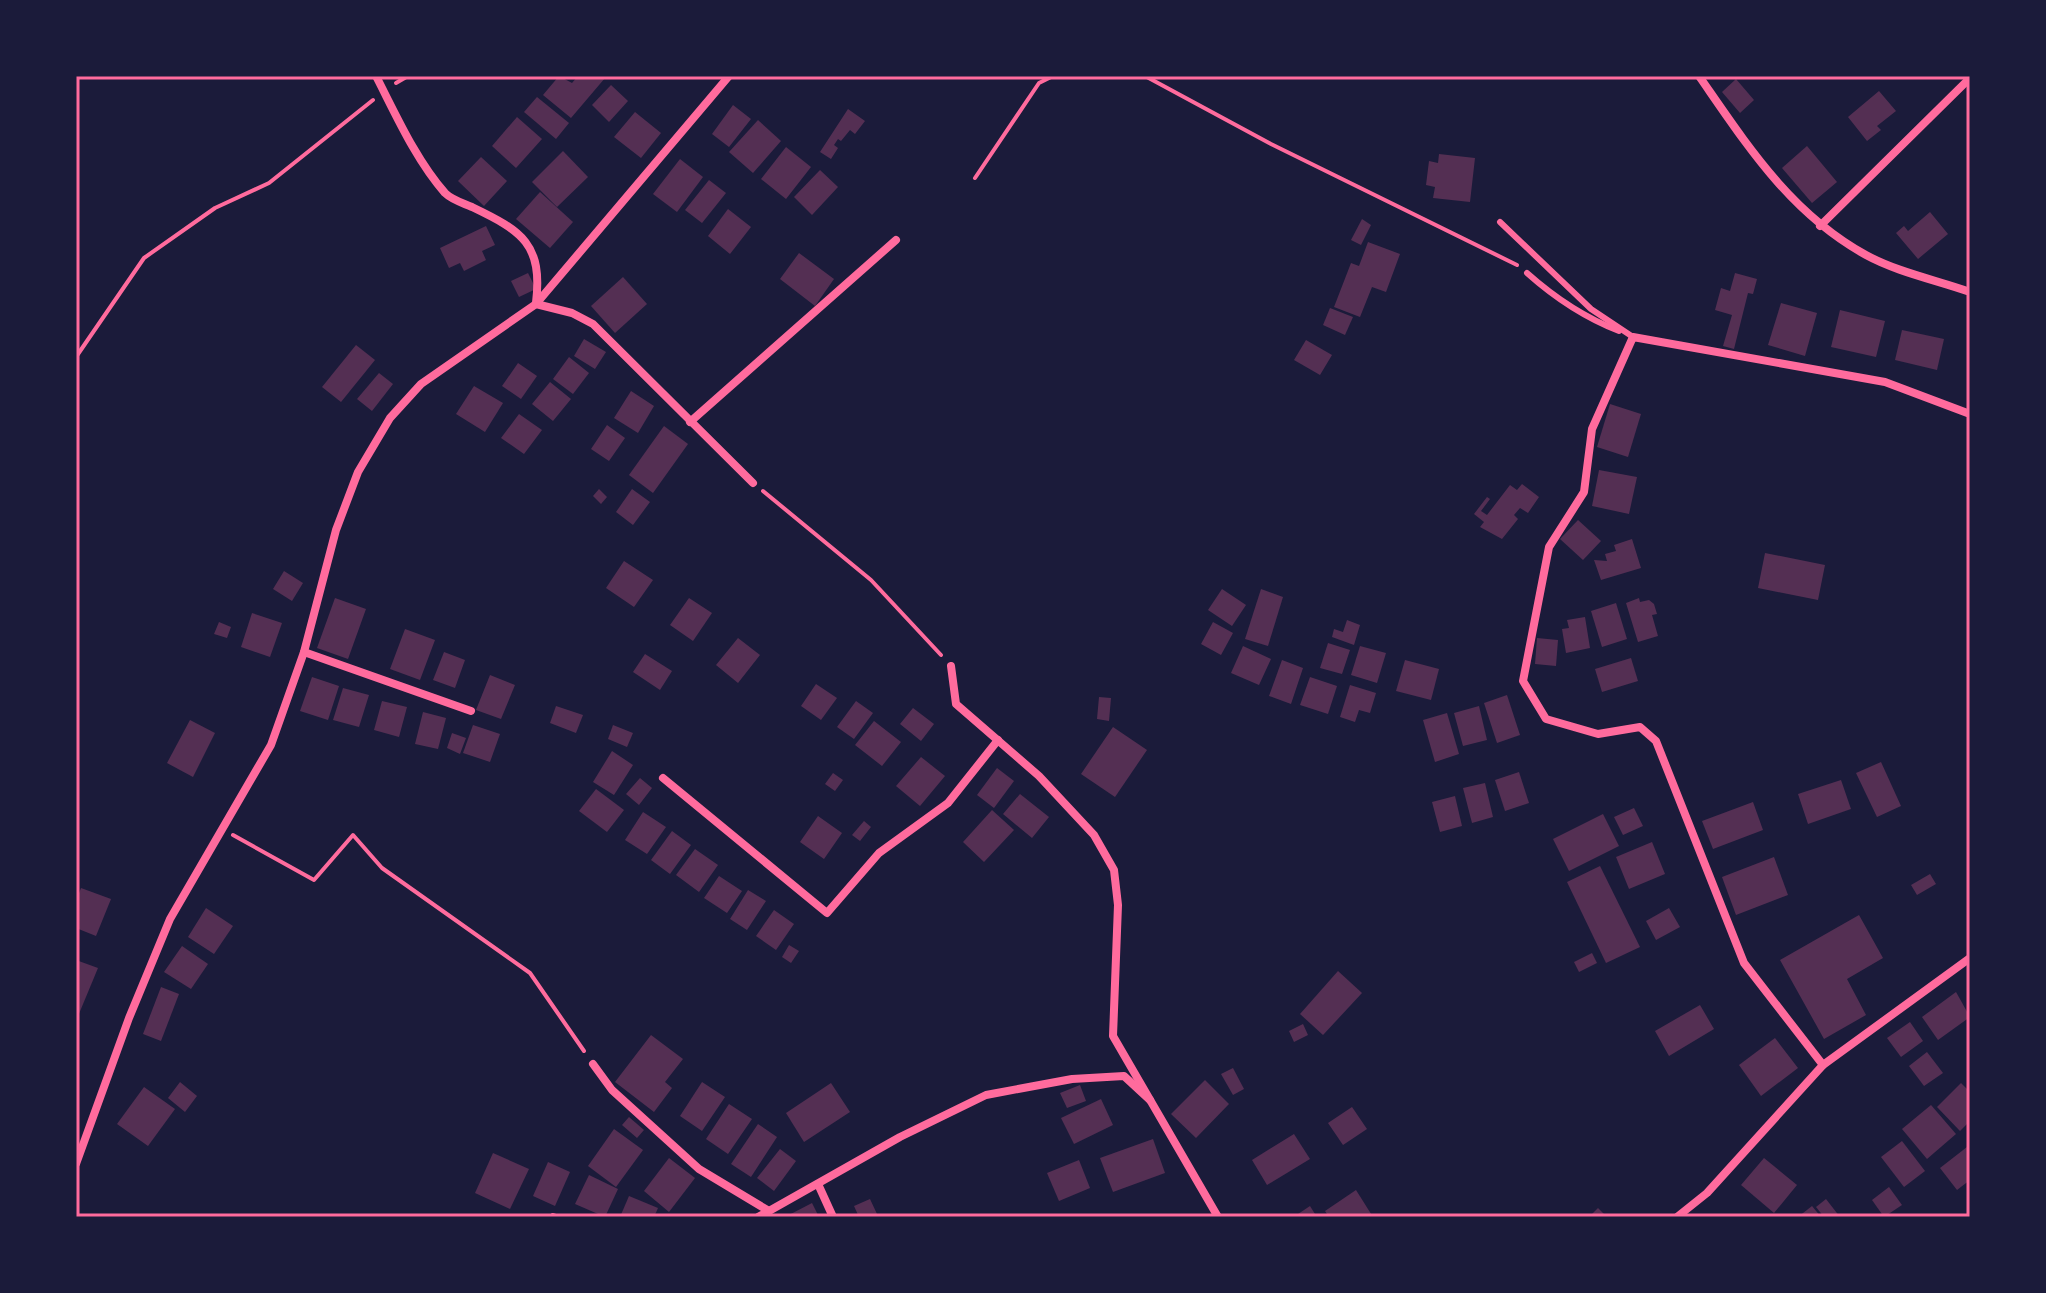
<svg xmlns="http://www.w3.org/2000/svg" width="2046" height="1293" font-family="Commissioner,sans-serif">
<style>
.building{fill:#542f53}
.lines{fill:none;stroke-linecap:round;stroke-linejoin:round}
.path{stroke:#ff6b9d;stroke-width:4}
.service{stroke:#ff6b9d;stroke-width:6}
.minor{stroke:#ff6b9d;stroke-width:8}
.neatline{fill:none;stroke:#ff6b9d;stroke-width:3}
</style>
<rect width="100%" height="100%" fill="#1b1b3a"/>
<g class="building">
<polygon points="559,76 572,83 578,76 605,78 571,118 543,95"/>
<polygon points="1736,79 1754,100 1740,113 1722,92"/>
<polygon points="611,85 628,101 609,122 592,105"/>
<polygon points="1879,91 1896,111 1877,126 1881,130 1867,141 1848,117"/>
<polygon points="537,97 569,123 556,139 524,112"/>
<polygon points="733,105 751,119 729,147 712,134"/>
<polygon points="848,109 865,121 855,134 850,130 841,141 838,139 834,145 838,148 831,159 820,152"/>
<polygon points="635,112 661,133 641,158 614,137"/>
<polygon points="517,117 542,139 516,168 492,146"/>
<polygon points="758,120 781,141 753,173 729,152"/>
<polygon points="1807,146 1837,182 1812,203 1782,168"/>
<polygon points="786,147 811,167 786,199 761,179"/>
<polygon points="563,151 588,177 557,207 532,182"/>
<polygon points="1439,154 1475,158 1470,202 1433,198 1435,187 1426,185 1429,161 1438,163"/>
<polygon points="481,157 507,181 484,206 458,181"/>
<polygon points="680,159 703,177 677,212 653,194"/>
<polygon points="820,170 838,187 812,215 794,197"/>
<polygon points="709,180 726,193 702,223 685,210"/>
<polygon points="540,192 573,222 550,248 516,219"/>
<polygon points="728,209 751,227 730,254 708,236"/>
<polygon points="1930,212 1948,234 1918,259 1896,233 1904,226 1908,231"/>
<polygon points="1362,219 1371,225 1361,245 1351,240"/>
<polygon points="486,226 495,245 482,251 486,260 464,271 460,263 449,268 440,248"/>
<polygon points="1368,242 1400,254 1386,292 1372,287 1360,317 1334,307 1351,263 1359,266"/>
<polygon points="799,253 834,279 815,306 780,279"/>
<polygon points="528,273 536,289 519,297 511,281"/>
<polygon points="1735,273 1757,279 1753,294 1748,293 1734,349 1723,346 1732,315 1715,310 1721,288 1730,291"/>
<polygon points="623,277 647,304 615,333 591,306"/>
<polygon points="1781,303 1817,313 1805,356 1768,345"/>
<polygon points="1330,308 1353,317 1345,335 1323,325"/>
<polygon points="1840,310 1885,321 1876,357 1831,347"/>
<polygon points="1902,330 1944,339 1937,370 1895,360"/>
<polygon points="584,339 606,352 595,369 574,356"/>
<polygon points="1306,340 1332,355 1320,375 1294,360"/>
<polygon points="356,345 375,360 341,402 322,387"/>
<polygon points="569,357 589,373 573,394 553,379"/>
<polygon points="518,363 537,376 521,399 502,386"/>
<polygon points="379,373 393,384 372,411 357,399"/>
<polygon points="550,382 571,399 553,421 532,404"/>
<polygon points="474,386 503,403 485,432 456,414"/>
<polygon points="631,391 654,406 638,433 614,418"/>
<polygon points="1610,404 1641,414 1628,457 1597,447"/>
<polygon points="519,414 542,430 524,454 501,438"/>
<polygon points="607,425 625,438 609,461 591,449"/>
<polygon points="664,426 688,444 653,493 629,475"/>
<polygon points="1599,470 1637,477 1629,514 1592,506"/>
<polygon points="1522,484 1539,497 1528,513 1520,508 1514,515 1518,519 1502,539 1480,527 1484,522 1474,514 1487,497 1490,499 1481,511 1487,515 1510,485 1517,490"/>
<polygon points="599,489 607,497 601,504 593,496"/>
<polygon points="632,489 650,502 633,525 616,512"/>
<polygon points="1578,520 1601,541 1583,560 1560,539"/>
<polygon points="1632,539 1641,568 1601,580 1594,560 1607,561 1605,554 1616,551 1614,545"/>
<polygon points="1765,553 1825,565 1818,600 1758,588"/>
<polygon points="624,561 653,580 634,607 606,588"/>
<polygon points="284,571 303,583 292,601 273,589"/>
<polygon points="1222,589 1246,605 1232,626 1208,610"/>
<polygon points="1261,589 1283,597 1268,646 1245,639"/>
<polygon points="335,598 366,609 348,659 317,648"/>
<polygon points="689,598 712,613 693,641 670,625"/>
<polygon points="1639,598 1640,602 1649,600 1654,604 1657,614 1652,615 1658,636 1638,642 1626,603"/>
<polygon points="1616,603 1627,639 1602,647 1591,611"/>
<polygon points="252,613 282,623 270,657 241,647"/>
<polygon points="1585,617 1590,648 1566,653 1562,629 1569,628 1567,620"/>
<polygon points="1347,620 1360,625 1354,645 1332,637 1334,629 1343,632"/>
<polygon points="219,622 231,627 227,638 214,634"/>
<polygon points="1213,622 1233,633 1221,655 1201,644"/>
<polygon points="405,629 435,640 420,680 390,669"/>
<polygon points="738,638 760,655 738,683 716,665"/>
<polygon points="1537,638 1558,640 1556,666 1535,664"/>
<polygon points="1328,643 1350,650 1342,674 1320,668"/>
<polygon points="1243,646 1271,659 1259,685 1231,673"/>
<polygon points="1360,646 1386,653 1377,683 1351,675"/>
<polygon points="444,652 465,660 455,688 433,680"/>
<polygon points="645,654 672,671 660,690 633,672"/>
<polygon points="1631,658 1638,681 1602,692 1595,669"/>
<polygon points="1282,660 1303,668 1291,704 1269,696"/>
<polygon points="1405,660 1439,669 1431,700 1396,691"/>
<polygon points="490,675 515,685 501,719 476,710"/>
<polygon points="312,677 339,686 328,720 300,711"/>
<polygon points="1310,677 1337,686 1328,714 1300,705"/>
<polygon points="816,684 837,698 821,720 801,706"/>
<polygon points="1350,685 1376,693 1370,713 1359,710 1355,722 1340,717"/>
<polygon points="343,688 369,695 359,727 333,720"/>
<polygon points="1507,695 1520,735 1497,743 1484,703"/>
<polygon points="1099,697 1111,698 1109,721 1097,719"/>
<polygon points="382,701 407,707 399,737 374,730"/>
<polygon points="856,701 873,713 854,739 837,727"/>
<polygon points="556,706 583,715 576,733 550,723"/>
<polygon points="1479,706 1487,740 1463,746 1454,713"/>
<polygon points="913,708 934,724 921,741 900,724"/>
<polygon points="423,712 446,718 438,749 415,744"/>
<polygon points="1447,713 1459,754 1435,762 1423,720"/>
<polygon points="190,720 215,733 193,777 167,763"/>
<polygon points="874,721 901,742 882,766 855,745"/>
<polygon points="473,725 500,734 490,762 463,753"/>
<polygon points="613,725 633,733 627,747 608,739"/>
<polygon points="1113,727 1147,750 1115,797 1081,774"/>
<polygon points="452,733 466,738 460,754 447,748"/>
<polygon points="612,751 633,765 614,795 593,782"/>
<polygon points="921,757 945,776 920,806 896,786"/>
<polygon points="1881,762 1901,806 1877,817 1856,773"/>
<polygon points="997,768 1014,781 994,808 977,795"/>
<polygon points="1519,772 1529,803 1505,811 1495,780"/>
<polygon points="833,773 843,780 835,791 825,784"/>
<polygon points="640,778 652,788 639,805 626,794"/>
<polygon points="1841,780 1851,809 1808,824 1798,794"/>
<polygon points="1485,783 1493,817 1472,823 1463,788"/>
<polygon points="596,789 624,810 607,832 579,811"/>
<polygon points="1020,794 1049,817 1032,838 1003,814"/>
<polygon points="1455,796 1462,826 1440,832 1432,802"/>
<polygon points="1753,802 1763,830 1713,849 1702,821"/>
<polygon points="1634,808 1643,826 1623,835 1614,817"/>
<polygon points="992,810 1014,830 984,862 963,842"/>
<polygon points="643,812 666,827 647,854 625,840"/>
<polygon points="1603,814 1619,846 1569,871 1553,839"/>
<polygon points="818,816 842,833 824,859 800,842"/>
<polygon points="864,821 871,827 860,841 852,835"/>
<polygon points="672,831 691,845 670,874 651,860"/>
<polygon points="1652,842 1665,874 1629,889 1616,857"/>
<polygon points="695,849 718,865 699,892 676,875"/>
<polygon points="1774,857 1788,895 1736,915 1722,877"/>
<polygon points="1600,866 1640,947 1606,963 1567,882"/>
<polygon points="1930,874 1936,884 1917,895 1911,885"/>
<polygon points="719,876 742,891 727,913 704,898"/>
<polygon points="81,888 111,899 96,936 76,928 76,901"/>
<polygon points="748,890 766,901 747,930 730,919"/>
<polygon points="206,908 233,926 214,954 188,937"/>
<polygon points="1669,908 1680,927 1656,940 1646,921"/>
<polygon points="774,910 794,924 776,950 756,936"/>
<polygon points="1859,915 1883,958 1847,979 1866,1015 1824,1039 1780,960"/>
<polygon points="789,945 799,951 791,963 782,957"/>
<polygon points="182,946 208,964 191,989 164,972"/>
<polygon points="1592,953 1597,963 1579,972 1574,962"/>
<polygon points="76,960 98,968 76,1021"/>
<polygon points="1338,971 1362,993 1323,1035 1300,1014"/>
<polygon points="161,987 179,994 161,1041 143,1034"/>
<polygon points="1956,992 1970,1017 1938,1040 1922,1017"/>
<polygon points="1700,1005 1714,1029 1669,1056 1655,1031"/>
<polygon points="1910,1022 1923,1041 1901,1057 1887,1038"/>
<polygon points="1303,1024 1308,1035 1294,1042 1289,1031"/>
<polygon points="651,1035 683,1059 665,1082 672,1088 654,1112 615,1082"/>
<polygon points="1775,1038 1798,1068 1761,1096 1739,1065"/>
<polygon points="1927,1052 1943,1073 1924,1086 1909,1066"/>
<polygon points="1233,1068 1244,1089 1233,1095 1221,1074"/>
<polygon points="1205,1080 1229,1104 1196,1138 1171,1114"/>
<polygon points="180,1082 197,1096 185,1112 168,1098"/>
<polygon points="702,1082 725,1097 702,1131 680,1116"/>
<polygon points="831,1083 850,1112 804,1142 786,1113"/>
<polygon points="1961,1083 1970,1092 1970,1121 1960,1131 1937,1107"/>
<polygon points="1080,1085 1086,1101 1067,1108 1060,1093"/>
<polygon points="144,1087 175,1109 148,1146 117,1124"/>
<polygon points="1101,1099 1113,1125 1074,1144 1061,1118"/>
<polygon points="729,1104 752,1119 728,1154 706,1139"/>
<polygon points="1931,1105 1956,1134 1927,1159 1902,1129"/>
<polygon points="1352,1107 1367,1129 1343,1145 1328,1123"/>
<polygon points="629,1117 644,1130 637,1138 622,1125"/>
<polygon points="758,1124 777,1137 751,1177 731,1164"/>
<polygon points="614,1129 643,1150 616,1187 588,1166"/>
<polygon points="1294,1134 1310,1159 1267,1185 1252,1160"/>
<polygon points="1153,1139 1165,1173 1113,1192 1100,1158"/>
<polygon points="1902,1141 1925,1171 1904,1187 1881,1157"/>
<polygon points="1967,1147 1970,1180 1957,1190 1940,1168"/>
<polygon points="780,1149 796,1161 774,1191 757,1178"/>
<polygon points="493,1153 529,1169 510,1209 475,1193"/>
<polygon points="669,1158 695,1178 669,1212 644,1191"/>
<polygon points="1764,1158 1797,1185 1774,1213 1741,1185"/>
<polygon points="1079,1160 1090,1188 1059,1201 1047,1173"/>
<polygon points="548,1162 570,1172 555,1206 533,1196"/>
<polygon points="589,1175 618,1189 605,1217 575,1204"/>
<polygon points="1889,1187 1902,1205 1884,1217 1872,1200"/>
<polygon points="1356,1190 1373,1217 1329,1217 1325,1211"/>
<polygon points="629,1196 658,1208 654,1217 620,1217"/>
<polygon points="870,1199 877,1214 859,1217 854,1206"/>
<polygon points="1826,1199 1840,1217 1824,1217 1816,1207"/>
<polygon points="812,1203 819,1217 785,1217"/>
<polygon points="1310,1206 1315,1214 1300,1217 1298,1214"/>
<polygon points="1812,1206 1821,1217 1798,1217"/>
<polygon points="1598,1208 1607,1217 1589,1217"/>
</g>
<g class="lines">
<g class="path">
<polyline points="1145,76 1271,144 1517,265"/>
<polyline points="396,83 408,76"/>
<polyline points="975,178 1039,83 1053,76"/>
<polyline points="76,357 144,258 215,208 269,183 373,100"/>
<polyline points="763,491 871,580 941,655"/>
<polyline points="233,835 314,880 353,835 382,868 530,973 584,1051"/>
</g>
<g class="service">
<polyline points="1500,222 1591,309 1633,337"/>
<path d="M 1527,273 C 1555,298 1583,317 1619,331"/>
<polyline points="553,1216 556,1217"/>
</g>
<g class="minor">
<path d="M 376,76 C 396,115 416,160 445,193 C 452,200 463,203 472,207 C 522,231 543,244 536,303"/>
<path d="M 1699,76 C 1747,145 1790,213 1866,255 C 1897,272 1936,280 1970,292"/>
<polyline points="1820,226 1970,78"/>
<polyline points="536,304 572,313 593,324 753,483"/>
<polyline points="690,422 896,240"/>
<polyline points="304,652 471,711"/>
<polyline points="951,666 956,704 1039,776 1094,835 1114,870 1118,905 1113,1036 1218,1217"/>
<polyline points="663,778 827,913 879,853 948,803 998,740"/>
<polyline points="593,1064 612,1090 699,1169 769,1211 900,1137 986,1095 1072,1079 1124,1076 1150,1100"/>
<polyline points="1823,1065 1970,958"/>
<polyline points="76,1164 129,1018 170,919 271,745 304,652 336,530 358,472 390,418 421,384 536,304 729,76"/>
<polyline points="818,1184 833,1217"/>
<polyline points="758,1217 769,1211"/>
<polyline points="1677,1217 1707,1193 1823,1065 1744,963 1656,741 1640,727 1598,734 1546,719 1523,681 1549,547 1584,492 1592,429 1633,337 1885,382 1970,414"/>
</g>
</g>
<rect width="2046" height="1293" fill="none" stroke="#1b1b3a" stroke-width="156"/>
<rect x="78" y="78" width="1890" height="1137" class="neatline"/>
</svg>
